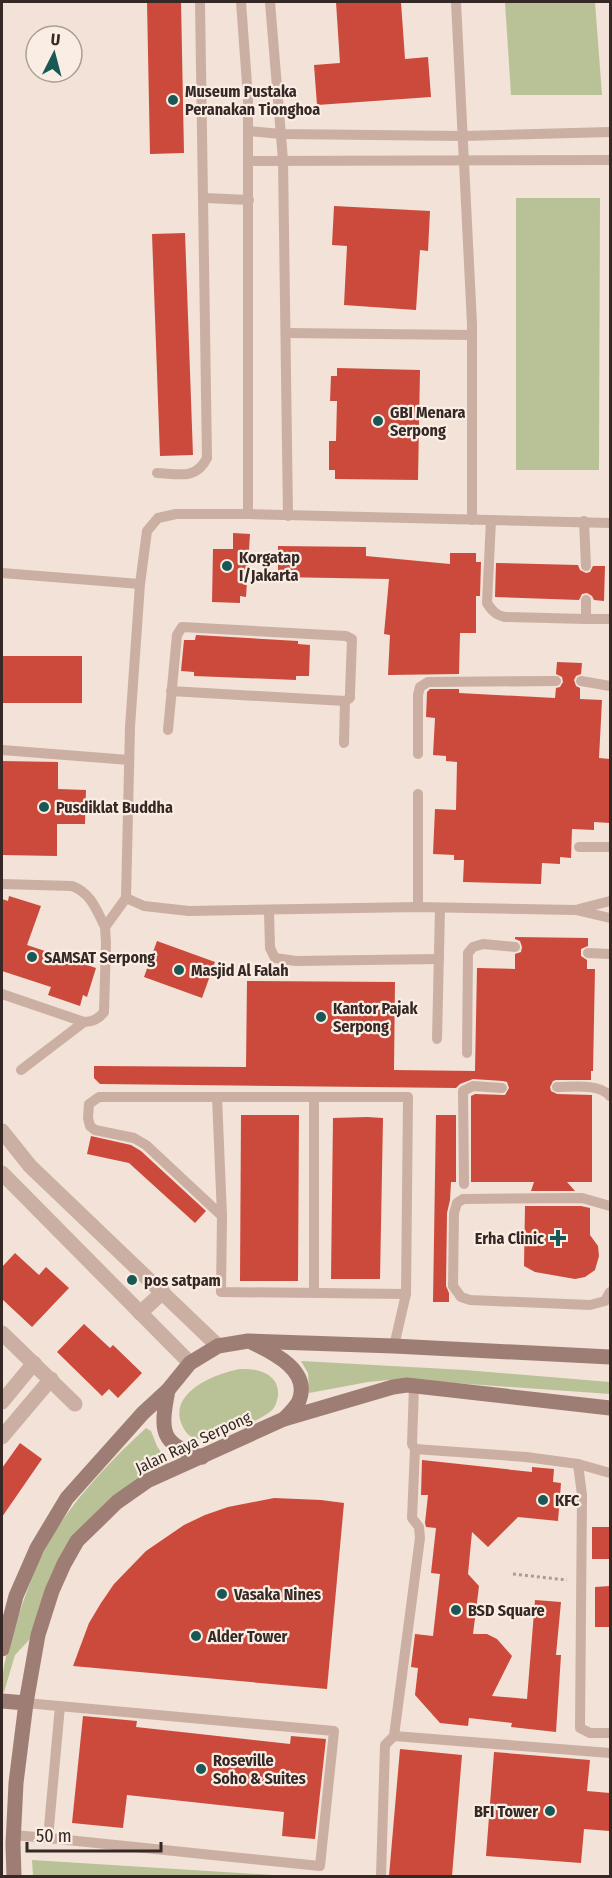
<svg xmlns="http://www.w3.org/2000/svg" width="612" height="1878" font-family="'Fira Sans Condensed',sans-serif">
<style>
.green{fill:#b9c297}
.building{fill:#cc4a3b}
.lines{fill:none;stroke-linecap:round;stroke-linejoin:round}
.path{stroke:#b6998d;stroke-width:3;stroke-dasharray:3 3;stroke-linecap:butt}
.service{stroke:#cbafa3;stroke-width:10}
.minor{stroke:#cbafa3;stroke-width:15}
.secondary{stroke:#9e7e74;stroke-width:15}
.poi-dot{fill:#195854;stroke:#faede3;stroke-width:2}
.labels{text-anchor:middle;stroke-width:4.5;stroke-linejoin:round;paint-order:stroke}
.poi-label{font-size:16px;font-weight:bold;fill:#352825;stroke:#faede3;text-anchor:start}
.street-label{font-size:16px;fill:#352825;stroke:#faede3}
</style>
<rect width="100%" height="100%" fill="#f2e2d7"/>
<g class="green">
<polygon points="505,2 595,2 602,95 511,95"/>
<polygon points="516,198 600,198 599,470 516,470"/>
<polygon points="301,1361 465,1370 610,1382 610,1394 399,1379 368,1382 309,1393 308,1373"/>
<path d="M 240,1369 C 258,1368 280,1374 278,1396 C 277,1400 276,1406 273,1409 C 263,1420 222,1436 206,1439 C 199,1440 190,1438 186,1432 C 161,1396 212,1374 240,1369 Z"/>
<path d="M 146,1428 L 151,1431 L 157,1446 L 169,1464 L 97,1514 L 30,1639 L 15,1655 L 4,1692 L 2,1693 C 1,1670 8,1648 15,1626 C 25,1596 36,1563 52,1536 C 77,1496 111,1460 146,1428 Z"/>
<polygon points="32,1860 290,1876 33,1876"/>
</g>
<g class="building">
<polygon points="147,2 181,2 184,153 150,154"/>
<polygon points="336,2 401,2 405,59 428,57 431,97 317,105 314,65 340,63"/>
<polygon points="334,206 430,211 428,251 420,250 416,310 344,305 347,246 332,245"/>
<polygon points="185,233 193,455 160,456 152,234"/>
<polygon points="337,368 420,370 418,480 335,479 335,470 329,470 329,441 336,441 337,401 330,401 331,376 337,376"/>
<polygon points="233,533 250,534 246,597 240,596 240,603 212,602 213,549 233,549"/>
<polygon points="278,546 366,547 366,556 450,564 450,553 476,553 476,562 481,562 480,596 476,596 476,633 460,633 459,674 388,675 390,635 384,634 389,579 278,577"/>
<polygon points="496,563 578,565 580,570 586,573 590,572 593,566 605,566 604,601 594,600 592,596 587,593 582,594 579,600 495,597"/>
<polygon points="196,635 298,641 298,644 310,645 309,676 296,676 296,680 194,676 194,672 181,671 184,640 195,640"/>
<rect x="2" y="656" width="80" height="47"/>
<polygon points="557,662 582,663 581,674 576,676 574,680 576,686 580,688 580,699 602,700 599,758 610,759 610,823 594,822 594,830 572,829 571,858 560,857 560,864 542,863 541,884 463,882 464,860 454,860 454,855 433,854 435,809 456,810 457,762 446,761 446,756 433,755 435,718 426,717 427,692 430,689 459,689 459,693 555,698 556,688 560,687 563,682 562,677 556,674"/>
<polygon points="2,761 58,762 58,789 86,790 85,824 57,824 57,856 2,855"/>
<polygon points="9,896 41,906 27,945 96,968 87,997 83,995 80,1006 48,995 51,987 2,971 2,899 8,901"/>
<polygon points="515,937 588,938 588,946 581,949 581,956 587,960 587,969 595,969 593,1071 591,1071 591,1080 556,1080 553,1081 550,1087 551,1091 557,1094 592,1095 592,1182 567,1182 575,1191 531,1191 534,1182 471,1182 471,1096 475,1094 505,1095 509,1088 507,1082 503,1081 473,1079 460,1084 456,1088 100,1084 94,1078 94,1066 246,1067 247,981 395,982 394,1070 475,1071 477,968 515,969 515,954 521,952 522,947 520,941 515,939"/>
<polygon points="157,941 215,962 202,998 144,977"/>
<polygon points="241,1115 299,1115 298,1281 240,1281"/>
<polygon points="436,1115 456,1115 456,1182 451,1182 450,1200 447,1213 446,1286 449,1293 449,1302 433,1302"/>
<polygon points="367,1117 383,1118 380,1279 331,1279 333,1118"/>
<polygon points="91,1136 131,1145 141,1151 206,1211 195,1223 129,1163 87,1154"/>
<polygon points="525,1206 581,1206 590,1208 590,1235 598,1246 599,1256 595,1270 585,1277 575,1279 535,1272 524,1266"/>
<polygon points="15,1253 39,1275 46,1267 69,1288 32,1327 2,1299 2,1267"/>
<polygon points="84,1324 110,1348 113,1345 142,1373 118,1398 109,1389 102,1396 57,1352"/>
<polygon points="20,1443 42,1459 2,1517 2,1468"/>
<polygon points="422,1460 532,1472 532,1467 554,1469 553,1482 561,1483 558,1521 518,1517 488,1547 472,1532 468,1574 479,1586 473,1634 487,1634 497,1639 512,1656 492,1696 527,1699 535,1600 561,1602 556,1655 561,1655 556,1732 511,1727 512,1723 469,1718 468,1726 440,1723 415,1695 418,1668 411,1667 415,1634 433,1636 440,1574 431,1573 436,1528 426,1527 425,1523 428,1495 421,1495"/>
<polygon points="274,1498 321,1500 344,1503 327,1689 73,1666 89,1623 101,1603 114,1584 146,1551 184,1525 205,1515 228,1507"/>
<rect x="592" y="1527" width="18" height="32"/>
<polygon points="610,1586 610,1627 595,1627 595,1587"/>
<polygon points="83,1716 137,1721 136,1727 290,1744 291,1736 326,1739 315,1839 282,1836 284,1812 127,1795 123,1828 72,1823"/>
<polygon points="400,1749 462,1755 452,1876 389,1876"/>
<polygon points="494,1752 590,1760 587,1791 610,1793 610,1831 584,1829 581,1863 486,1856"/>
</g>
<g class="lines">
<polyline class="path" points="513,1574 567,1580"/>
<g class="service">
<polyline points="241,2 248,98 248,514"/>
<polyline points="270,2 283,160 288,516"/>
<polyline points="456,2 472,324 472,520"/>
<polyline points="249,131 281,134 463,136 610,132"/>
<polyline points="249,161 610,160"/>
<polyline points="205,198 249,200"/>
<polyline points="286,333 472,335"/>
<path d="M 157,473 C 179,474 196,480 207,458 L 200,2"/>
<path d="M 491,520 L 487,603 C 492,611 496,615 505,617 L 586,619"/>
<polyline points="584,521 586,566"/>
<polyline points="610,523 248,514 176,514 158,518 147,531 140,584 130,727 126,898 144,906 189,911 418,907 576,910 610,918"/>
<polyline points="2,573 140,584"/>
<polyline points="586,600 586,619 610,619"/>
<polyline points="581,681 610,686"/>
<polyline points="168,730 177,635 182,627 346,636 352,639 350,693 350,698 345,701 171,691"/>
<polyline points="344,743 345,701"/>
<polyline points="2,750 129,760"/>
<polyline points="418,754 418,695 420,687 428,682 556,681"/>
<polyline points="418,794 418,907"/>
<polyline points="579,847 610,847"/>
<path d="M 2,884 L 72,886 C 91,893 96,909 105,927"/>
<polyline points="579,909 610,901"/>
<polyline points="269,911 270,948 275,958 296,961 439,959"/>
<polyline points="588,953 610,954"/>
<path d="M 2,994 L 84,1022 C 93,1022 99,1019 104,1012 L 106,943 L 105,927 L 126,898"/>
<polyline points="437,1039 440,908"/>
<polyline points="467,1053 468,953 473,947 483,944 515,947"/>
<polyline points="21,1070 84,1022"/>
<path d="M 557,1087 C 573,1087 598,1083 610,1096"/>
<polyline points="217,1097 222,1216 221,1292 406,1294"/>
<polyline points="314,1097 314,1293"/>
<polyline points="464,1184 463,1091 473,1086 502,1088"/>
<polyline points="610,1206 582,1198 463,1199 457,1203 454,1213 453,1286 461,1297 470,1300 590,1305 605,1301 610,1292"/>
<polyline points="222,1216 146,1145 134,1138 95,1130 90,1126 88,1118 89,1104 99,1097 408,1097 406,1294 394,1346"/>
<polyline points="414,1386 412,1444 415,1449 526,1457 578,1464 582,1495 580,1728 590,1733 610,1733"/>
<polyline points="578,1464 610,1473"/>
<polyline points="26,1703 334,1731 320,1866 48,1838 60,1706"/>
<polyline points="394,1736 610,1753"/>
<polyline points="13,1835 48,1838"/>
<polyline points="381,1876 385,1745 394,1736 420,1538 419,1527 412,1518 415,1449"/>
</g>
<g class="minor">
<polyline points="2,1131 30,1166 218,1346"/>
<polyline points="2,1173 190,1363"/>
<polyline points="140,1313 163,1292"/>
<polyline points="2,1333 75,1404"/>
<polyline points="2,1402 34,1363"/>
<polyline points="2,1437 51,1379"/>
</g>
<g class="secondary">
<path d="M 253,1343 C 274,1353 311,1371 299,1401 C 296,1407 289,1414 284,1419"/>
<path d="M 168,1390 C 160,1432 160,1444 202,1457"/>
<polyline points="2,1649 16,1596 37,1548 67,1498 143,1413 168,1390 190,1363 218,1346 248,1341 394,1346 610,1357"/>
<polyline points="2,1701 26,1703"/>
<polyline points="14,1876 13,1844 16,1783 26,1703 38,1635 52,1591 64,1564 77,1541 117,1502 147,1481 284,1419 393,1387 407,1385 610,1408"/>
</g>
</g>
<g class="poi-dot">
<circle cx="173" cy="100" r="6"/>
<circle cx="378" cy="421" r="6"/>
<circle cx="227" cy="566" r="6"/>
<circle cx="44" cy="807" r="6"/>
<circle cx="32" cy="957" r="6"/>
<circle cx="179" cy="970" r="6"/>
<circle cx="321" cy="1017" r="6"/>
<path d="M555 1229h6v6h6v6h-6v6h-6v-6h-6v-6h6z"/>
<circle cx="132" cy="1280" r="6"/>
<circle cx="543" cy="1500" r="6"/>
<circle cx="222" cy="1594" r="6"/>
<circle cx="456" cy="1610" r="6"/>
<circle cx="196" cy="1636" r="6"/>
<circle cx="201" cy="1769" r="6"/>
<circle cx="550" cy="1811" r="6"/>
</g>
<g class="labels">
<g class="poi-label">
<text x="185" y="97">Museum Pustaka<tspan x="185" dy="18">Peranakan Tionghoa</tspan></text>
<text x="390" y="418">GBI Menara<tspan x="390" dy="18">Serpong</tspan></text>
<text x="239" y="563">Korgatap<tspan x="239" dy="18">I/Jakarta</tspan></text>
<text x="56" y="813">Pusdiklat Buddha</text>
<text x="44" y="963">SAMSAT Serpong</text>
<text x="191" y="976">Masjid Al Falah</text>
<text x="333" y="1014">Kantor Pajak<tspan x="333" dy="18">Serpong</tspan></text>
<text x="544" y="1244" text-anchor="end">Erha Clinic</text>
<text x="144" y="1286">pos satpam</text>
<text x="555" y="1506">KFC</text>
<text x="234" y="1600">Vasaka Nines</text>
<text x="468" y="1616">BSD Square</text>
<text x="208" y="1642">Alder Tower</text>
<text x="213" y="1766">Roseville<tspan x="213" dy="18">Soho &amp; Suites</tspan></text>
<text x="538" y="1817" text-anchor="end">BFI Tower</text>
</g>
<g class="street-label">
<text transform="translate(193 1442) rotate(-25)" y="6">Jalan Raya Serpong</text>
</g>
</g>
<rect width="612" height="1878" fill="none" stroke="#352825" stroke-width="6"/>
<g transform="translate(54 54) rotate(6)"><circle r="28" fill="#faede3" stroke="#ab9e97" stroke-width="1.5"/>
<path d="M0-4.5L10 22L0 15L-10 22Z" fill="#195854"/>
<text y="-9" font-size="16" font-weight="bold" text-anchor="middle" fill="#352825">U</text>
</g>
<path d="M27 1842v9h134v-9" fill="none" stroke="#352825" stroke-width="3"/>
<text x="36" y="1842" font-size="18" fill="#352825" stroke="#faede3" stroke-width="4.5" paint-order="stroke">50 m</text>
</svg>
